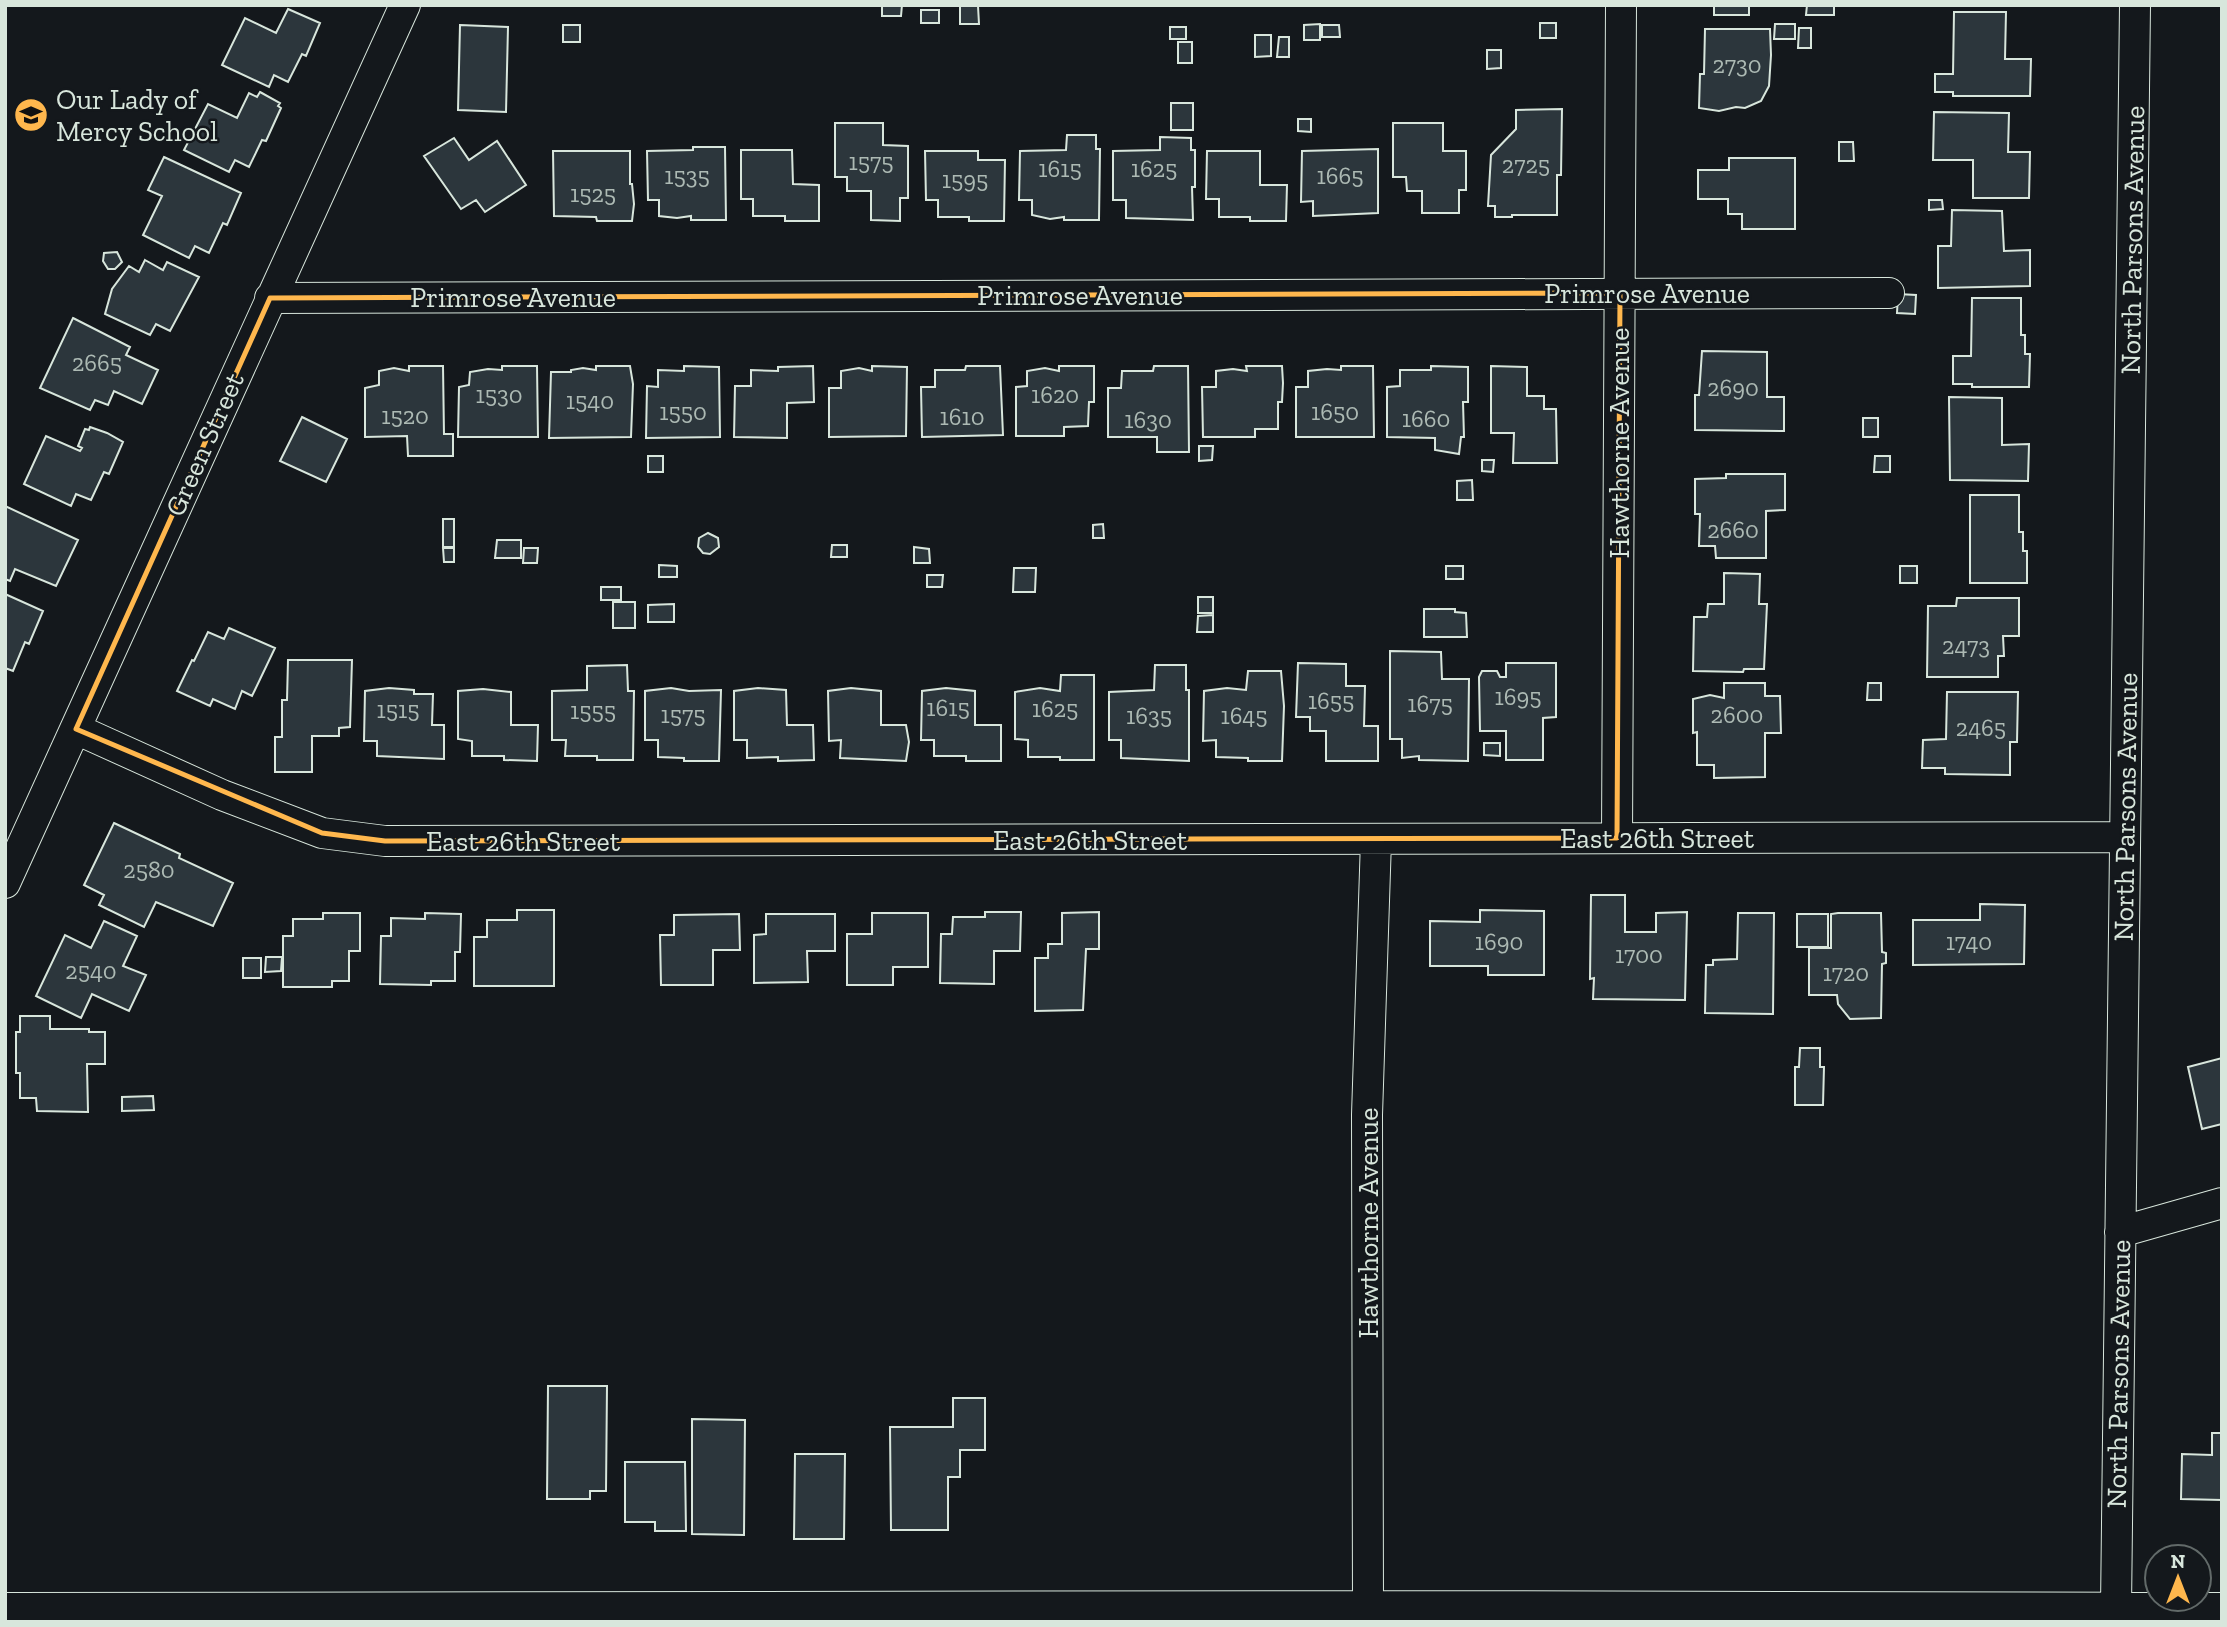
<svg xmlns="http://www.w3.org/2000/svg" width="2227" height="1627" viewBox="0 0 2227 1627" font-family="'Zilla Slab',serif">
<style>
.building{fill:#2c363c;stroke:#d8e6dc;stroke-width:2}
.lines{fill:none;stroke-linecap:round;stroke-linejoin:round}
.minor-casing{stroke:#d8e6dc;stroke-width:32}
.minor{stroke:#14181c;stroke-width:30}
.marked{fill:none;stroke:#ffb74d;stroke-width:5;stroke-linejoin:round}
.labels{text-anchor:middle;stroke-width:5;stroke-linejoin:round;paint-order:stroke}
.number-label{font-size:24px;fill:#adbab4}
.poi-label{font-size:28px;fill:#d8e6dc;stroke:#14181c;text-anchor:start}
.street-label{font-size:28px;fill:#d8e6dc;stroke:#14181c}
</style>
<rect width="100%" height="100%" fill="#14181c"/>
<path class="building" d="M882,5h20l-1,11h-19z
M1714,5h35v10h-35z
M1807,5h27v10h-28z
M960,6h18l1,18h-19z
M288,9l32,14 -14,33 -4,-2 -14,28 -14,-7 -5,12 -47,-22 23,-47 31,15z
M921,10h18v13h-18z
M1954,12h52l-1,47h26l-1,37h-77v-4h-18v-18h18z
M1540,23h16v15h-16z
M1320,24v16h-16v-15z
M1775,24h20v15h-21z
M460,25l48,2 -2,85 -48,-2z
M563,25h17v17h-17z
M1322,25h17l1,12h-18z
M1170,27h16v12h-16z
M1799,28h12v20h-13z
M1705,29h65l1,26 -2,31 -8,15 -16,7 -9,-1 -17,4 -20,-3 1,-34h4z
M1255,35h16v21l-16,1z
M1279,37h10v20h-12z
M1178,42h14v21h-14z
M1487,50h14v18l-14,1z
M260,92l20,11 -2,3 3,2 -15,33 -4,-1 -13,27 -14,-7 -6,12 -45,-22 24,-46 29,14 12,-25 8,4z
M1171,103h22v27h-22z
M1562,109l-1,66h-4v40h-45v2h-17v-11h-7l3,-51 25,-26v-19z
M1934,112l75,1 -1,39h22l-1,46h-56v-38h-40z
M1298,119h13v13l-13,-1z
M835,123h48v22l25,1v52h-8v23l-29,-1v-29h-24v-14h-12z
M1393,123h50v28h23v39h-7v23h-37v-22h-15l-1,-14h-13z
M1067,135h29v14h4l-1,71h-35v-3l-14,2 -18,-4v-15h-13l1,-49 46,-1z
M1160,137l31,1v12h4v37h-3l1,33 -67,-2v-18h-13v-49l47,-1z
M454,138l15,22 28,-19 29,44 -41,27 -9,-12 -15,9 -37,-53z
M1839,142h14l1,19h-15z
M693,147h32l1,73h-35v-4l-14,2 -18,-2v-16h-11l-1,-49 46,-1z
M1378,149v64l-65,3v-15l-12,1 1,-51z
M741,150h51l1,34 26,1v36h-34v-5h-32v-17h-12z
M553,151h77v33h2l2,20 -2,17h-35l-1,-4 -42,-1z
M925,151h53v9h27l-1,61h-35v-4h-31v-17h-12z
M1207,151h53v34h27l-1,36h-36v-4h-31v-18h-13z
M164,157l77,36 -14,32 -4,-2 -14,30 -14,-7 -6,12 -46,-23 19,-39 -14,-6z
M1729,158h66v71h-53v-15h-14v-15h-30v-29h31z
M1929,200h13l1,9 -14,1z
M1952,210l50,1 2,40 26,-1v36l-92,2v-42h13z
M117,252l5,10 -7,7h-7l-5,-8 1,-8z
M145,260l18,10 4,-8 32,15 -29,54 -14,-7 -6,11 -45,-21 7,-25 17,-23 10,6z
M1898,294l18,1 -1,19 -18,-1z
M1972,298h49v37h4v19h5l-1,33h-57v-3h-19v-28h18z
M73,318l57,29 -4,8 32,15 -16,34 -28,-13 -6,14 -13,-5 -5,10 -50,-22z
M1702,351l65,1v45h17v34l-89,-1v-35h4z
M409,366h34l1,68h9v22h-45l-1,-20 -42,1v-49l14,-3v-14l15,-3 15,3z
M502,366h35l1,71h-80l1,-50 10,-2 1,-13 18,-3 14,1z
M596,366h34l3,18 -2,53 -82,1 2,-66h20v-2l12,-2 13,2z
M684,366l35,1 1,70 -74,1 1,-52 11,1v-17l26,1z
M813,366l1,36 -27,1v35l-53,-1 1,-51h16v-16l27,1v-4z
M872,366l35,1 -1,69 -77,1v-49h12v-17l18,-3 13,3z
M966,366h34l3,69 -81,2 -1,-50h14v-17h30z
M1059,366h35v36h-5l-1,24 -24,1v9h-48v-49l11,-1v-15l18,-3 14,3z
M1154,366h34l1,86h-32v-15h-49v-49h13l1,-17h31z
M1246,366h36l1,17 -1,19h-4v27h-23v8h-52l-1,-50h14v-16l17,-2 14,2z
M1341,366h32l1,71h-78v-50h12v-16l19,-2 14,1z
M1431,366l37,1v35h-5l1,35h-3l-2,17 -24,-4v-12l-48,-1v-50l13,-1v-16h31z
M1491,366l36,1v29h17v13h12l1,54h-44l1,-30h-23z
M1949,397l53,1v47l27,-1 -1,37 -78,-1z
M302,417l45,22 -21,43 -46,-21z
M1863,418h15v19h-15z
M90,427l17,6 16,9 -14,32 -5,-2 -13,28 -15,-6 -5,12 -47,-22 22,-48 34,15 2,-3 -4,-2 7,-17 4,1z
M1199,446h14l-1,14 -13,1z
M648,456h15v16h-15z
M1875,456h15v16h-16z
M1482,460h12l-1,12 -11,-1z
M1726,474h59v36l-19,1v47h-50l-1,-12h-16l1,-32h-5v-35l31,-1z
M1472,480l1,20h-16v-19z
M1970,495h49v37h4v19h4v32h-57z
M5,506l73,34 -22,46 -41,-17 -5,12 -5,-2z
M443,519h11v28h-11z
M1103,524l1,14h-11v-13z
M708,533l10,5 1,9 -9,7 -7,-1 -5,-6 1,-9z
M497,540h24v18h-26z
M832,545h15v12h-16z
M914,547l15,2 1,14h-16z
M443,548h11v14h-10z
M524,548h14l-1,15h-14z
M659,565l18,1v11h-18z
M1446,566h17v13h-17z
M1900,566h17v17h-17z
M1014,568h22l-1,24h-22z
M1724,573l36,1 -1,30h8l-3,65h-20l-1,3 -50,-1 1,-54h13l1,-13h16z
M927,575h16l-1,12h-15z
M601,587h20v13h-20z
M5,594l38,17 -14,33 -4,-2 -12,29 -8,-3z
M1198,597h15v16h-15z
M1957,598h62v38h-16l1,20h-6v21h-71l1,-71h28z
M613,602h22v26h-22z
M674,604v18h-26v-17z
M1424,609h31v3l11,1 1,24h-43z
M1213,615v17h-16l1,-16z
M229,628l46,20 -23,48 -10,-5 -7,18 -22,-10 -3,7 -33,-15 15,-31 2,1 14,-29 16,7z
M1390,651l51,1 1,27h27l-1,82 -49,-1v-4l-17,2v-19h-12z
M288,660h64l-2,67 -11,1v8h-27v36h-37v-35h7v-37h5z
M1298,663l48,1v22h19l-1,40h14v35h-52v-30h-16v-14h-14z
M1506,663h50v54l-13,1v42h-37v-29h-26l-1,-54 3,-6h15l3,6h6z
M627,665l1,26h6l-1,69h-36v-4h-32l1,-16h-14v-49l35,-1v-24z
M1155,665h31v25h3v71l-68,-3v-18h-12v-48l45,-2z
M1248,671h33l3,35 -2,55h-34v-3l-32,-1v-17l-13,1 1,-50 23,-3 19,2z
M1061,675h33v85h-34v-3h-32v-17l-13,-1v-47l25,-4 20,3z
M1724,683h41v13h15l1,37h-16v44l-51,1v-13h-17v-33l-4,1v-34l17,-4 14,3z
M1868,683h13v17h-14z
M389,688l25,2v4h19l-1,31h12v34l-67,-3v-15h-13l1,-50z
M671,688l18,3 32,-1 -2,71h-35v-3l-26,-1v-17h-13v-49z
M758,688l28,2 1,35h26l1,35 -36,1v-4l-31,1v-18h-13v-49z
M851,688l30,3v34h25l3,17 -3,19 -66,-3 1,-18 -12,1 -1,-50z
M946,688l29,3v34h26v36h-35v-5h-32v-16h-13l1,-49z
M483,689l28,3v33h27l-1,36 -33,-1v-4h-32v-15l-14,-2v-48z
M1947,692h71l-1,50h-7v33l-65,-1v-6h-23l1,-28 23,-1z
M1484,743h16v13l-16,-1z
M114,823l66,31 -1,4 54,25 -20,43 -57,-24 -12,25 -45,-22 5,-10 -20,-10z
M1591,895h34v37h31v-19l31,-1 -2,88 -92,-1 1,-21 -4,1z
M1980,904l45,1 -1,59 -111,1v-45h67z
M517,910h37v76h-80v-49h13v-17h30z
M1480,910l64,1v64h-56v-9h-58v-45l50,1z
M985,912h36l-1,39h-26v33l-54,-1 1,-49h11l1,-17h32z
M1099,912v37h-13l-3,61 -48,1v-53h13v-14h14v-31z
M323,913h37v38h-11v30h-17v6h-49v-51h10v-17h30z
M425,913l36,1 -1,38h-5v29h-24v4l-51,-1 1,-48h10v-18l34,1z
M872,913h56v54h-35v18h-46v-51h25z
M1738,913h36l-1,101 -68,-1 1,-48h7v-5l24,-1z
M1838,913h43l1,39 4,1v10l-4,1 -1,54 -31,1 -12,-15 -1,-9h-28v-47h22v-34z
M739,914l1,36h-27v35h-52l-1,-50h14v-20z
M766,914h69v37h-28l1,31 -54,1v-48l12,-1z
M1797,914h31v33h-31z
M104,921l33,15 -14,30 23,9 -17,36 -37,-17 -11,24 -45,-22 29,-61 26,13z
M266,957h16l-1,14 -16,1z
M243,958h18v20h-18z
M20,1016h30v13h39v3h16v32h-18l1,48 -51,-1 -1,-13h-16v-25h-4v-41h4z
M1800,1048h20v19h4l-1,38h-28v-38h4z
M2222,1058v66l-20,5 -14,-62z
M153,1096l1,14 -32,1v-14z
M548,1386h59l-1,105h-16v8h-43z
M953,1398h32v52h-25v27h-12v53h-57l-1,-103h63z
M692,1419l53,1 -1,115 -52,-1z
M2212,1433h10v67l-41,-1 1,-45 30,1z
M795,1454h50l-1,85h-50z
M625,1462h60l1,69h-31v-9h-30z"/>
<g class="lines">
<g class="minor-casing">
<path id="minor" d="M270,298l1619,-5
M76,729l146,66 100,38 63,8 1740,-4
M1617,838l4,-833
M5,883l400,-878
M2120,1232l102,-29
M1368,1606l-1,-491 9,-275
M5,1608l1363,-2 854,2
M2116,1608l19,-1603"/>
</g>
<use href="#minor" class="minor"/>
</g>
<path class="marked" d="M1620,293l-3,545 -1232,3 -63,-8 -246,-104 194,-431z"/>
<defs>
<g id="school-disc" transform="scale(1.75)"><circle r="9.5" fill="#ffb74d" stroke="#14181c"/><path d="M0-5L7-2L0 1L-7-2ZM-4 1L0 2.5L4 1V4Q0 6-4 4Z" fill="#111"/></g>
</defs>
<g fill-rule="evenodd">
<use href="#school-disc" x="31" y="115"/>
</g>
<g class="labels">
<g class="number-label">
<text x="1737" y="73">2730</text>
<text x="871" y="170">1575</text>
<text x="1526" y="173">2725</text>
<text x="1060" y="177">1615</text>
<text x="1154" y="177">1625</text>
<text x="687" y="184">1535</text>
<text x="1340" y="184">1665</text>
<text x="965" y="188">1595</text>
<text x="593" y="202">1525</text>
<text x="97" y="371">2665</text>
<text x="1733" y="396">2690</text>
<text x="499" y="403">1530</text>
<text x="1055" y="403">1620</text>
<text x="590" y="409">1540</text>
<text x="683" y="420">1550</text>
<text x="1335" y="420">1650</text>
<text x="405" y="424">1520</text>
<text x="962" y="425">1610</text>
<text x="1426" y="427">1660</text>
<text x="1148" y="428">1630</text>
<text x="1733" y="538">2660</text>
<text x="1966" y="654">2473</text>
<text x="1518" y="705">1695</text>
<text x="1331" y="709">1655</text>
<text x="1430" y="712">1675</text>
<text x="948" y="716">1615</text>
<text x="1055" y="717">1625</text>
<text x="398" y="718">1515</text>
<text x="593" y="719">1555</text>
<text x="683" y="723">1575</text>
<text x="1737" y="723">2600</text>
<text x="1149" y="724">1635</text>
<text x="1244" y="724">1645</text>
<text x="1981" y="736">2465</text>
<text x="149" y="878">2580</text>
<text x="1499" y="950">1690</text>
<text x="1969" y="950">1740</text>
<text x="1639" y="963">1700</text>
<text x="91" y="979">2540</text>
<text x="1846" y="981">1720</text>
</g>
<g class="poi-label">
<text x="56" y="109">Our Lady of<tspan x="56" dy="32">Mercy School</tspan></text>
</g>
<g class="street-label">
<text transform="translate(2132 240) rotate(-89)" y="10">North Parsons Avenue</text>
<text x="1647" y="303">Primrose Avenue</text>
<text x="1080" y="305">Primrose Avenue</text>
<text x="513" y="307">Primrose Avenue</text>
<text transform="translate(1619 443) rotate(-90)" y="10">Hawthorne Avenue</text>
<text transform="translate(204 444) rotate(-66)" y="10">Green Street</text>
<text transform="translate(2125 807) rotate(-89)" y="10">North Parsons Avenue</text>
<text x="1657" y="848">East 26th Street</text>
<text x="1090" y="850">East 26th Street</text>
<text x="523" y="851">East 26th Street</text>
<text transform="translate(1368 1223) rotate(-90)" y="10">Hawthorne Avenue</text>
<text transform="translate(2118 1374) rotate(-89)" y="10">North Parsons Avenue</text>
</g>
</g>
<rect width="2227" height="1627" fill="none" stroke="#d8e6dc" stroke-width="14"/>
<g transform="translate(2178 1578)"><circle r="33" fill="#14181c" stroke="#626a69" stroke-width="2"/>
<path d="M0-5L12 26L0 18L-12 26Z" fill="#ffb74d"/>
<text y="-10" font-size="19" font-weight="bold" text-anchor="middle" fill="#d8e6dc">N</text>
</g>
</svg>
